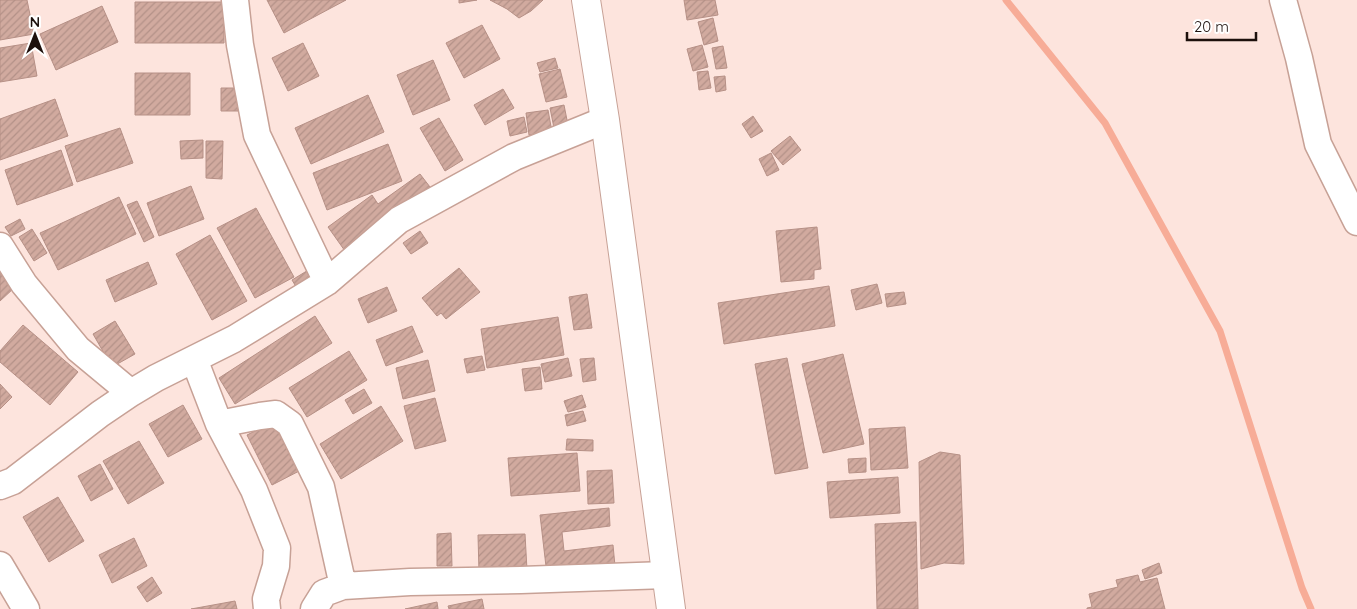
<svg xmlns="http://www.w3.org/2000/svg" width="1357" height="609" viewBox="0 0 1357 609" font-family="Quicksand,sans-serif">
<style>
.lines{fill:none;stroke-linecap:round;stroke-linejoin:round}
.stream{stroke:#f7ac97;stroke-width:7}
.building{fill:url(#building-hatch);stroke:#b69086}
.minor-casing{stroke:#c7a196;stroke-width:29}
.major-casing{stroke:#c7a196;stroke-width:30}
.minor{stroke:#fff;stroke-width:26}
.major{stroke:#fff;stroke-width:28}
</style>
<defs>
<pattern id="building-hatch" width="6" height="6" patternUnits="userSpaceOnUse" patternTransform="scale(1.25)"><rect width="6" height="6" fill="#d1aa9f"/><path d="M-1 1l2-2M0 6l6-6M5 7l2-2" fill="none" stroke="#b39188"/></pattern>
</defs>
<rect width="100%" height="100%" fill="#fde4dd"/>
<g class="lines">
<path class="stream" d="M1006,0l99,123 115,208 82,257 9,21"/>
</g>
<path class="building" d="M0,0h27l7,34 -34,6z
M267,0h79l-62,33z
M459,0h18l-18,3z
M490,0h53l-12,11 -12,7 -12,-9z
M684,0h31l3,15 -31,5z
M135,2h89v41h-89z
M102,6l16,36 -62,28 -16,-36z
M713,18l5,23 -14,4 -6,-23z
M482,25l18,34 -36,19 -18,-35z
M31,43l6,33 -37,6v-34z
M303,43l16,33 -31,15 -16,-33z
M702,45l6,22 -15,4 -6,-22z
M723,46l4,22 -11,1 -4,-21z
M555,58l3,10 -18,4 -3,-9z
M433,60l17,40 -37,15 -16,-40z
M560,69l7,28 -21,5 -7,-28z
M708,71l3,17 -12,2 -2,-18z
M135,73h55v42h-55z
M725,76l1,14 -10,2 -2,-15z
M221,88h17v23h-17z
M503,89l11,19 -29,17 -11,-20z
M368,95l16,37 -73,32 -16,-36z
M55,99l13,37 -68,24v-41z
M564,105l4,20 -14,3 -4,-20z
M548,110l4,22 -23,3 -3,-22z
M753,116l10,15 -12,7 -9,-14z
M524,117l3,15 -17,4 -3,-15z
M439,118l24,42 -18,11 -25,-43z
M120,128l13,35 -56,19 -12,-36z
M790,136l11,14 -18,15 -12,-14z
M203,140v18l-22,1 -1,-18z
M206,141h17l-1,38 -16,-1z
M388,144l14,37 -75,29 -14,-37z
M61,150l12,35 -56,20 -12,-35z
M771,153l8,17 -12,6 -8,-17z
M420,174l10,13 -85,64 -17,-24 44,-32 6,9z
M191,186l13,33 -45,17 -12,-33z
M119,197l17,37 -78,36 -18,-37z
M137,201l17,36 -10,5 -17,-37z
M256,208l38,69 -39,21 -38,-70z
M20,219l5,10 -14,7 -6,-9z
M817,227l4,42 -7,1v9l-33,3 -5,-51z
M32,229l15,24 -13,8 -15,-24z
M420,231l8,12 -17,11 -8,-11z
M210,235l37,66 -35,19 -36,-66z
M148,262l9,22 -42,18 -9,-22z
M459,268l21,24 -34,27 -5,-6 -4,3 -15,-18z
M310,269l6,11 -18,10 -6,-10z
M0,272l14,16 -14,13z
M877,284l5,19 -26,7 -5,-20z
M829,286l6,40 -111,18 -6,-41z
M387,287l10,24 -29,12 -10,-24z
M904,292l2,12 -19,3 -2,-13z
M587,294l5,34 -18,2 -5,-33z
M315,316l17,27 -97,61 -16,-26z
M558,317l6,38 -77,13 -6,-39z
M115,321l20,33 -23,13 -19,-33z
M23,325l55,47 -28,33 -50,-43v-11z
M412,326l11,26 -37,14 -10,-26z
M349,351l18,29 -60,37 -18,-29z
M843,354l21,90 -41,9 -21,-89z
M482,356l3,14 -18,3 -3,-14z
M568,358l4,18 -27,6 -4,-18z
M594,358l2,22 -13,2 -3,-23z
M787,358l21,110 -33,6 -20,-110z
M428,360l7,31 -32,8 -7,-31z
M540,367l2,22 -17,2 -3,-22z
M0,384l12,13 -12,12z
M364,389l8,14 -19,11 -8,-14z
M582,395l4,12 -18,5 -4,-11z
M435,398l11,43 -31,8 -11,-43z
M183,405l19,34 -34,18 -19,-33z
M381,406l22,35 -62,38 -21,-35z
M583,411l3,10 -19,5 -2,-11z
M279,419l26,49 -33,17 -25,-50z
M905,427l3,41 -37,2 -2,-41z
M567,439l26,1v11l-27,-1z
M139,441l25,42 -36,21 -25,-43z
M940,452l20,3 4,109 -20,-1 -23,6 -2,-107z
M577,453l3,38 -69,5 -3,-38z
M866,458v14l-17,1 -1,-14z
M100,464l13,25 -22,12 -13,-25z
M612,470l2,33 -26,1 -1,-33z
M898,477l2,36 -70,5 -3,-36z
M58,497l26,44 -35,21 -26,-45z
M609,508l1,18 -48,6 2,19 49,-6 2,21 -68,9 -7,-60z
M916,522l2,87h-41l-2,-85z
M451,533l1,33h-15v-32z
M525,534l2,36 -48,2 -1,-37z
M134,538l13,28 -35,17 -13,-28z
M1159,563l3,10 -17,6 -3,-9z
M1138,575l2,7 17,-4 8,31h-78v-1l5,-1 -3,-13 29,-7 -2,-7z
M152,577l10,16 -15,9 -10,-15z
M482,599l2,10h-35l-1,-3z
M235,601l2,8h-46z
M437,602l1,7h-33z"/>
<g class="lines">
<g class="minor-casing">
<path id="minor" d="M235,0l5,45 17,90 70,147
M1283,0l16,58 19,86 39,78
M0,246l24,38 54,65 53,44
M194,359l25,65 35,66 23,58 -1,18 -10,33 1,10
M219,424l41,-8 16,-2 14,10 31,63 22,99
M0,486l13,-5 87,-67 31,-21 25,-15 78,-39 93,-57 72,-62 115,-63 91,-37
M0,565l26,44
M314,609l10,-16 19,-7 67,-4 111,-2 145,-5"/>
</g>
<g class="major-casing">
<path id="major" d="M586,0l19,120 66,489"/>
</g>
<use href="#minor" class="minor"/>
<use href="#major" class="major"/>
</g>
<g transform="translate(35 35)" stroke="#ffffff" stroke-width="4" paint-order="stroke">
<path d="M0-4L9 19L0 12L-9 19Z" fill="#1d100c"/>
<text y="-8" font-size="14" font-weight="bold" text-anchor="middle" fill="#1d100c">N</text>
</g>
<path d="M1187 32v8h69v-8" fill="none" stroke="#1d100c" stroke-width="2.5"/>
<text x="1194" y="32" font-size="15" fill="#1d100c" stroke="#ffffff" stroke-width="4" paint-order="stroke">20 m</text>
</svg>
